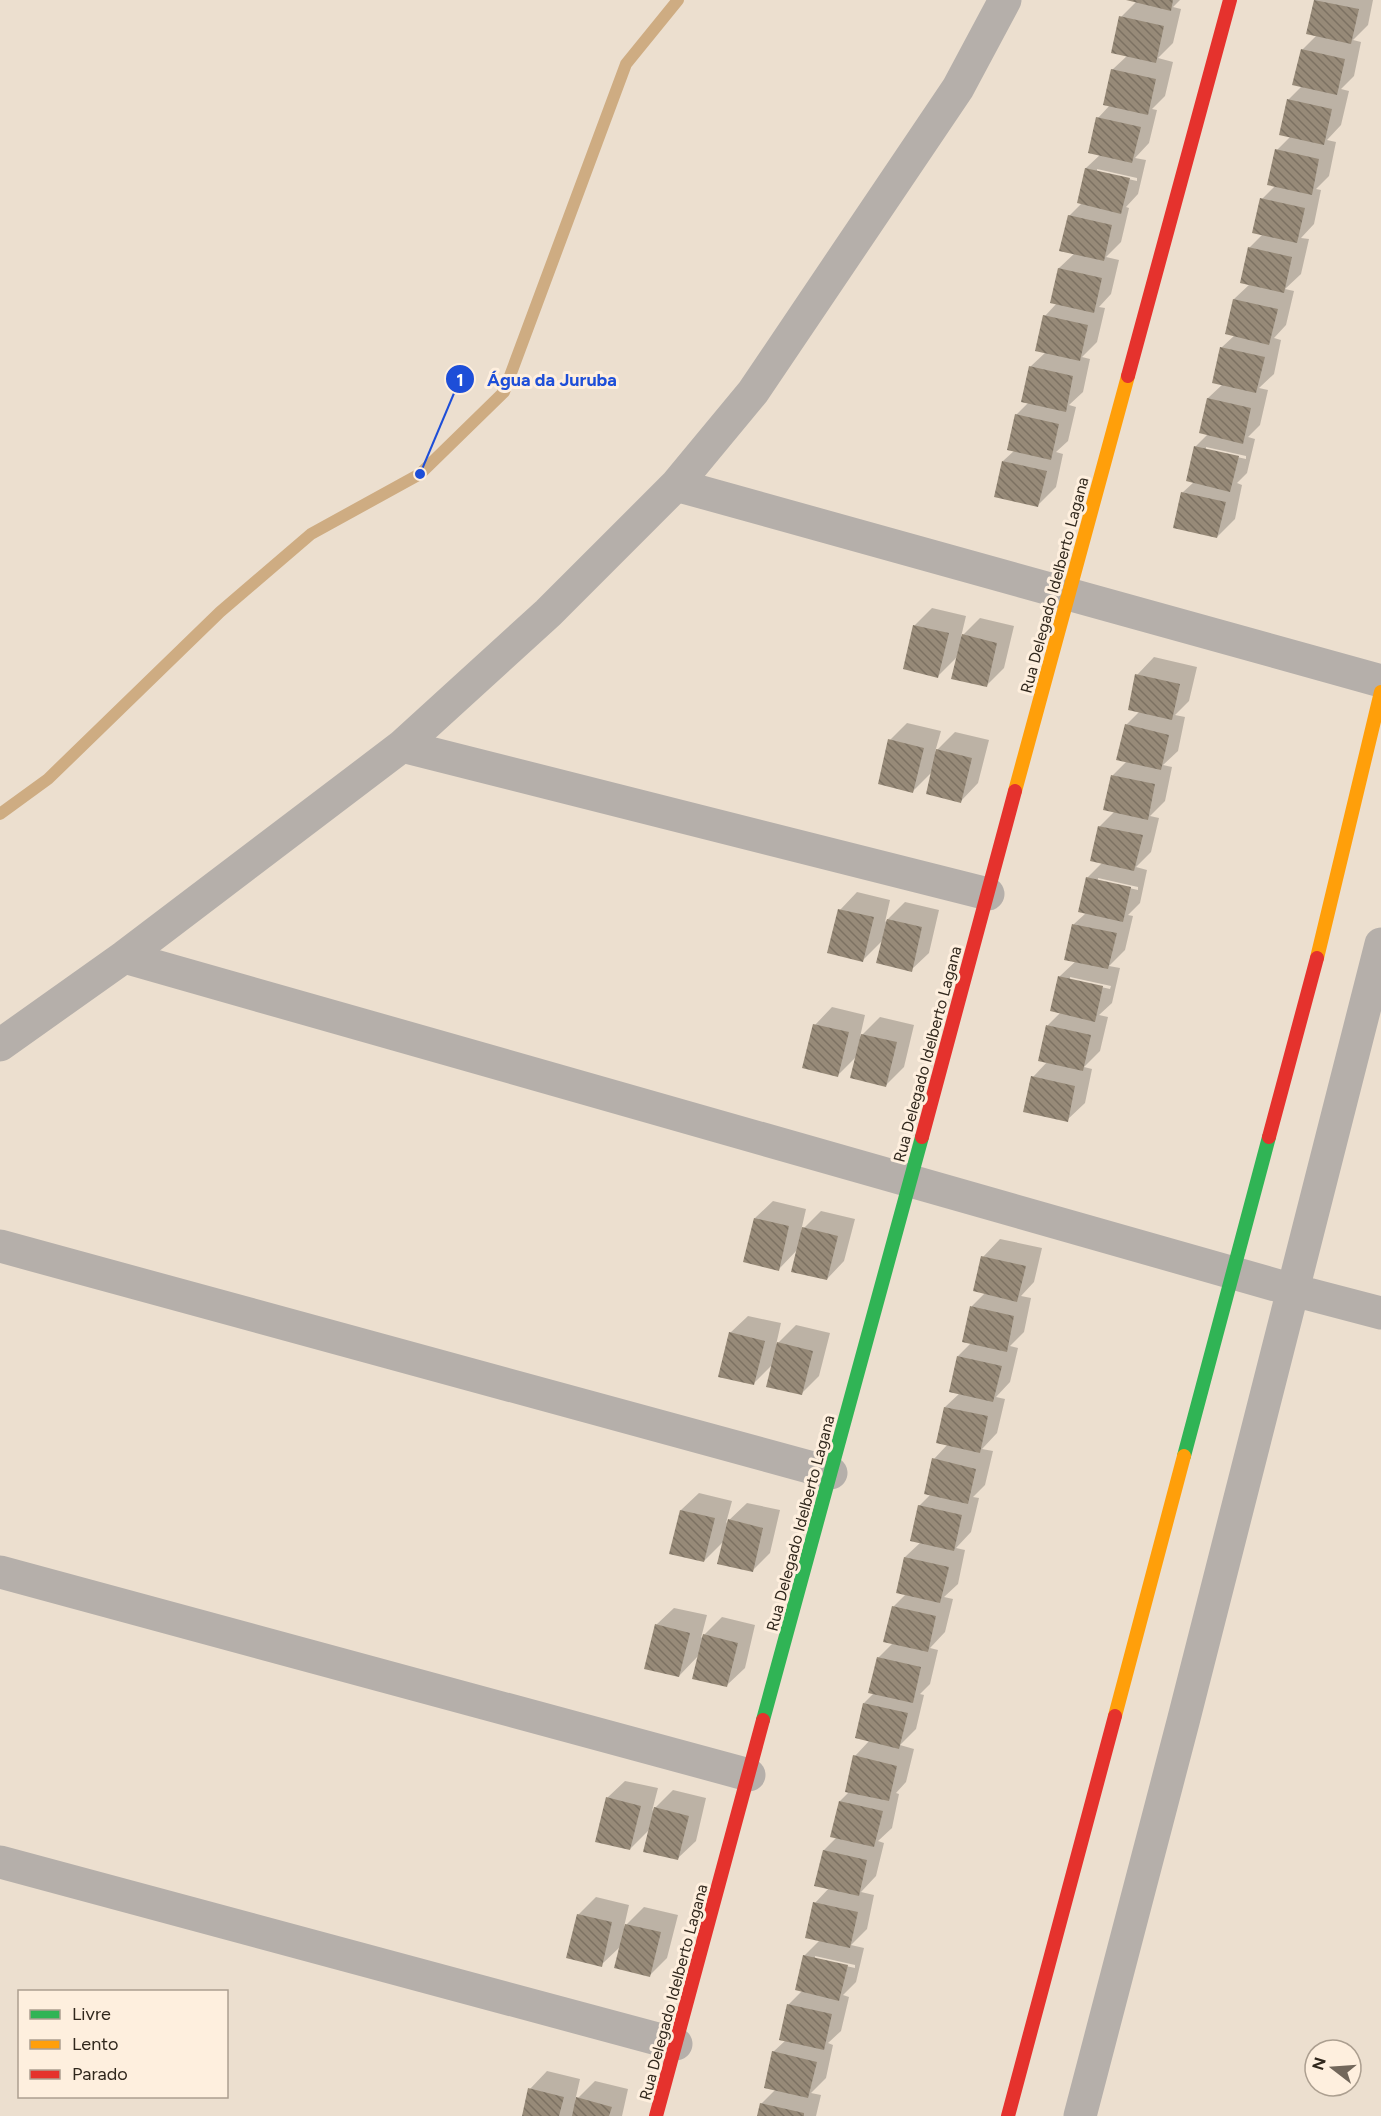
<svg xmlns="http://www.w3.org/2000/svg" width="1381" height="2116" viewBox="0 0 1381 2116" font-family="Figtree,sans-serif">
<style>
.shadow{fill:#0003;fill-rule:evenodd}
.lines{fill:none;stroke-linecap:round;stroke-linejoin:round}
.stream{stroke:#ceac82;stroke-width:12}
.building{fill:url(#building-back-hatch)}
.street{stroke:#b5afaa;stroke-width:33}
.fast{stroke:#30b455;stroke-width:14}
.slow{stroke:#ff9f0a;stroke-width:14}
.jam{stroke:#e5322d;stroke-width:14}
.labels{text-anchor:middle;stroke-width:6;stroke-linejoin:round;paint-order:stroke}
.street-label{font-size:16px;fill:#30271c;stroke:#feefde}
.leader{fill:none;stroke:#1d4ed8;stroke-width:2}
.callout-dot{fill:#1d4ed8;stroke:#feefde;stroke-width:2}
.mark-label{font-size:18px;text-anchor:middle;font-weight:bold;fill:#fff}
.callout-label{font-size:18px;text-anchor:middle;font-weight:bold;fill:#1d4ed8;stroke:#feefde;stroke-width:6;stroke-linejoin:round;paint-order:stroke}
</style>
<defs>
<pattern id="building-back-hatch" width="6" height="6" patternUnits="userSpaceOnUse" patternTransform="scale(1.5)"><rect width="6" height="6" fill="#978a78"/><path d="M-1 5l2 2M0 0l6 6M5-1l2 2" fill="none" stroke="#7c7162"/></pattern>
</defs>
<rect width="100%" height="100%" fill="#ecdfcf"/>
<path class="shadow" d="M1129,0h51l-7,7 8,2 -8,34 -15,15 15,4 -8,34 -13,13 5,1 -8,33 -14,15 11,2 -8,34 -12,13 3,1 -8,34 -15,15 13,3 -8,34 -12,13 6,1 -8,34 -15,15 8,2 -7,33 -14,13 7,2 -8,34 -12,11 7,2 -7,33 -18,18 -35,-44 12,-11 1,-35 13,-13 1,-35 16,-15 -1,-36 12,-13 2,-35 16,-15 -6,-37 13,-13 4,-35 15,-14 -3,-36 12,-13 2,-35 16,-15 -7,-38 15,-15zM1097,169l40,9v3l-40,-9z
M1315,0h58l-5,25 -15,15 8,2 -7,34 -13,13 8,2 -8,34 -14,15 9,2 -7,34 -13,13 5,1 -7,34 -13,14 8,1 -8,35 -16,15 9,2 -8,34 -12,13 7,2 -7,34 -15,14 9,2 -8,35 -12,12 7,2 -8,34 -10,10 5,2 -7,34 -18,18 -35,-44 12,-11 1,-35 13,-13v-36l15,-14 -2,-36 14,-13 -1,-36 16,-15 -1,-36 14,-14 -1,-35 13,-13 2,-36 14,-14 -10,-3 8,-34 13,-13v-36l15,-15 -9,-2zM1206,447l40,9v3l-40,-9z
M932,608l34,8 -5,21 19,-19 34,8 -10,42 -18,18 -28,-30 -20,20 -33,-8 10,-43z
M1154,657l43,10 -8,34 -14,14 10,2 -7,34 -15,14 9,2 -7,34 -15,15 9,2 -8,34 -15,15 11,3 -7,33 -12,12 5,1 -8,34 -16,16 11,2 -8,35 -13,12 9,2 -8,34 -16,16 8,2 -7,34 -18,17 -34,-43 15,-16v-36l13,-13 -1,-36 16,-15 -2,-37 12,-11 1,-35 16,-16 -3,-36 15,-15 -10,-2 8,-34 14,-14 -1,-36 14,-14 -3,-36zM1098,878l40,9v3l-40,-9zM1070,977l41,9 -1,3 -40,-9z
M907,723l34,8 -6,21 20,-20 34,8 -11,43 -17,18 -28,-30 -20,20 -23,-51z
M857,892l33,8 -5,22 20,-20 34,8 -10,43 -18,17 -28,-30 -20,20 -23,-50z
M832,1007l33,8 -5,22 20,-20 34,8 -10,42 -18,18 -28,-30 -20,20 -23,-50z
M773,1201l33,8 -5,22 20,-20 34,8 -11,42 -17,18 -29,-30 -19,20 -24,-51z
M1000,1239l42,9 -8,34 -13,14 10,2 -7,34 -14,14 8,2 -8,34 -14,15 9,2 -8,34 -15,16 11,2 -8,34 -12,12 6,1 -8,34 -15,16 9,2 -7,34 -14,13 9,2 -8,33 -15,16 8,2 -8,34 -10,10 4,1 -8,34 -16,16 14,4 -8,33 -10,11 3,1 -7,34 -14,13 6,2 -8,33 -15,16 13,3 -7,34 -16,16 13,3 -8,34 -13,13 6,2 -8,34 -13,12 5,2 -7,33 -15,15 10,2 -5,21h-58l3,-12 15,-15 -3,-37 13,-12 -5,-2 8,-34 13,-13 2,-35 16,-16 -5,-37 15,-16 -6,-37 13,-13 3,-36 10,-10 5,-35 15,-16 -6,-37 10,-10 4,-35 16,-16 -1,-35 13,-13 -1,-37 16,-15 -2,-36 12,-12 3,-35 14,-15 -3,-37 15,-14 -10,-3 8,-34 14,-14v-36l13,-13 -2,-36zM815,1956l40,9v3l-40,-9z
M748,1316l33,7 -5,22 20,-20 34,8 -11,43 -17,17 -29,-29 -20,20 -23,-51z
M699,1493l33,8 -6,22 21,-20 33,7 -10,43 -18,18 -27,-31 -21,21 -23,-51z
M674,1608l33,7 -6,23 21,-21 33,8 -10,43 -18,17 -28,-30 -20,21 -23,-51z
M625,1781l33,7 -6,23 21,-21 33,8 -10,43 -18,17 -27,-30 -21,21 -23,-51z
M596,1897l33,8 -5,22 20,-20 34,8 -11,43 -17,17 -29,-29 -20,19 -23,-50z
M547,2071l33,8 -5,22 20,-20 33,8 -6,27h-99l7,-27z"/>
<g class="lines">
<path class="stream" d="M0,814l48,-35 172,-167 91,-78 109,-60 84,-82 122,-328 52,-64"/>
</g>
<path class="building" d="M1126,0h47l-2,11z
M1314,0l45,9 -8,35 -45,-10z
M1119,16l45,10 -8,37 -45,-10z
M1301,49l44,10 -8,36 -45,-10z
M1111,69l45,10 -8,36 -45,-10z
M1287,99l45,10 -8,36 -45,-10z
M1096,117l45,10 -9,36 -44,-10z
M1275,149l44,10 -7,36 -45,-10z
M1085,168l45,10 -9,36 -44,-11z
M1260,198l45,10 -8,35 -45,-10z
M1068,215l44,10 -8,36 -45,-10z
M1248,247l44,10 -8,36 -44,-10z
M1058,268l44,10 -8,35 -44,-10z
M1233,299l45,10 -9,36 -44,-11z
M1043,315l45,10 -8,36 -45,-10z
M1220,347l45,10 -9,36 -44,-10z
M1029,366l44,10 -7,36 -45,-10z
M1207,398l44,10 -8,36 -44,-11z
M1015,414l44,10 -8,36 -44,-10z
M1194,446l45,10 -9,36 -44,-11z
M1002,461l45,10 -9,36 -44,-10z
M1181,492l45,10 -9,36 -44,-10z
M913,625l36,8 -11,45 -35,-9z
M962,634l35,9 -10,44 -36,-8z
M1135,674l45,10 -8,36 -44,-10z
M1125,724l44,11 -8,35 -45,-10z
M888,739l36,9 -11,45 -35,-9z
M936,749l36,9 -11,45 -35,-9z
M1111,775l44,9 -7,36 -45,-10z
M1098,826l45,9 -9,36 -44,-10z
M1086,877l45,10 -8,35 -45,-10z
M838,909l36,8 -11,45 -36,-9z
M887,919l35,8 -10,45 -36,-9z
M1072,924l45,9 -9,36 -44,-9z
M1058,976l45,10 -8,36 -45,-11z
M813,1024l36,8 -11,45 -36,-9z
M1046,1025l45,10 -8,36 -45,-10z
M861,1034l36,8 -11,45 -36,-9z
M1031,1076l44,10 -7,36 -45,-10z
M754,1218l35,8 -10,45 -36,-9z
M802,1227l36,9 -11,44 -36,-8z
M981,1256l45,10 -9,36 -44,-11z
M970,1306l44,10 -7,36 -45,-10z
M729,1332l36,9 -11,44 -36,-8z
M777,1342l36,9 -11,44 -36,-8z
M957,1356l45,10 -9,36 -44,-10z
M944,1407l44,9 -8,37 -44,-10z
M932,1458l44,11 -8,35 -44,-10z
M918,1505l44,10 -8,36 -44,-10z
M680,1510l35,8 -11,44 -35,-8z
M728,1519l35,9 -10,44 -36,-8z
M904,1557l45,10 -9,36 -44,-10z
M892,1606l44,10 -8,36 -45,-10z
M655,1624l35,9 -11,44 -35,-8z
M703,1634l35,9 -11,44 -35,-8z
M877,1657l44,10 -8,36 -45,-10z
M863,1703l45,10 -9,36 -44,-11z
M853,1755l44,11 -8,35 -44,-9z
M606,1797l35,9 -11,44 -35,-8z
M839,1801l44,10 -9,36 -44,-10z
M654,1807l35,9 -11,44 -35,-8z
M823,1850l44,10 -8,36 -45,-10z
M813,1902l45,10 -8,36 -45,-10z
M577,1914l35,8 -10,45 -36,-9z
M625,1924l36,8 -11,45 -36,-9z
M803,1955l45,10 -9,36 -44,-11z
M787,2004l45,10 -8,36 -45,-10z
M772,2051l45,11 -9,36 -44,-10z
M528,2088l36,9 -5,19h-37z
M576,2097l36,10 -3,9h-37z
M760,2103l44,10v3h-47z"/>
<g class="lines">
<path class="street" d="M676,485l705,196
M402,746l586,148
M124,957l1169,333 88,23
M0,1045l124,-88 278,-211 146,-133 128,-128 77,-93 205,-304 47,-88
M0,1246l831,227
M0,1572l749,203
M0,1862l676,182
M1080,2116l103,-394 198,-778"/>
<path class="fast" d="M1184,1456l85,-319
M763,1720l159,-583"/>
<path class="slow" d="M1015,791l113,-415
M1317,958l64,-266
M1115,1716l69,-260"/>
<path class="jam" d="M1128,376l102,-376
M922,1137l93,-346
M1269,1137l48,-179
M656,2116l107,-396
M1008,2116l107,-400"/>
</g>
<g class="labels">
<g class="street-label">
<text transform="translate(1054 585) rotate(-75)" y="6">Rua Delegado Idelberto Lagana</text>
<text transform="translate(927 1054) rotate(-75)" y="6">Rua Delegado Idelberto Lagana</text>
<text transform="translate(800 1523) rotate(-75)" y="6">Rua Delegado Idelberto Lagana</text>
<text transform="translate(673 1992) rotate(-75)" y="6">Rua Delegado Idelberto Lagana</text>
</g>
</g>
<path class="leader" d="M420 474L460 379"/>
<g class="callout-dot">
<circle cx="420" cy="474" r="6"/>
<circle cx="460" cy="379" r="15"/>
</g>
<g class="mark-label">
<text x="460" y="386">1</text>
</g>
<g class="callout-label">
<text x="552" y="386">Água da Juruba</text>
</g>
<rect x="18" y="1990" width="210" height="108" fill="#feefde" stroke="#ac9f90" stroke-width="1.5"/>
<rect x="30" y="2010" width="30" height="9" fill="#30b455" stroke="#ac9f90" stroke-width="1.5"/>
<text x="72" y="2020" font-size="18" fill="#30271c">Livre</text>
<rect x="30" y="2040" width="30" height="9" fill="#ff9f0a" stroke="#ac9f90" stroke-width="1.5"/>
<text x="72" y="2050" font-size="18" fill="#30271c">Lento</text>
<rect x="30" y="2070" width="30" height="9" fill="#e5322d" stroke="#ac9f90" stroke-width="1.5"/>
<text x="72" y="2080" font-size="18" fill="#30271c">Parado</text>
<g transform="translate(1333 2068) rotate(287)"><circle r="28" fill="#feefde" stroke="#ac9f90" stroke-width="1.5"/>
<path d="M0-4.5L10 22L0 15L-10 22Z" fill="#72675b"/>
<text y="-9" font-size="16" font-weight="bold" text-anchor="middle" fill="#30271c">N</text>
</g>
</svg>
